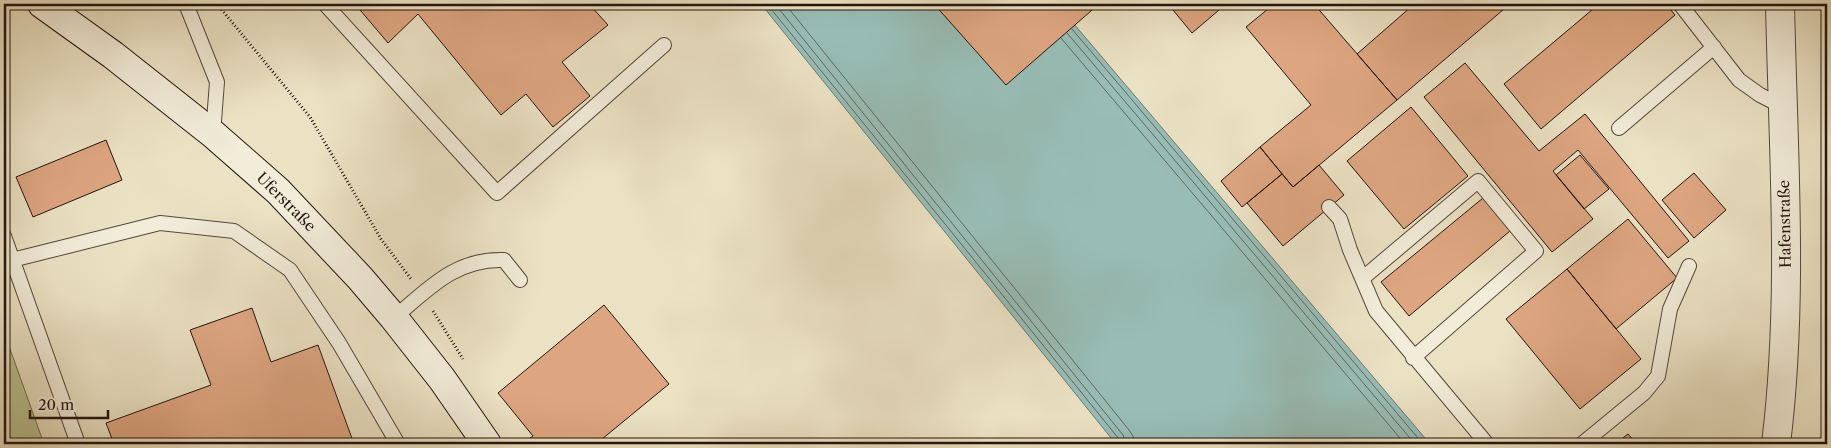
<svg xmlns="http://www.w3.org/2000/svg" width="1831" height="448" viewBox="0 0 1831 448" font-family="'Libre Caslon Text',serif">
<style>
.green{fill:#bac292;stroke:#6e6b50}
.water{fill:#98bdb6;stroke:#697973}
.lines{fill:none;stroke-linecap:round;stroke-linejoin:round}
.shore{stroke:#5e6862;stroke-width:1}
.building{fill:#dda681;stroke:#23140e}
.service-casing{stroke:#55483c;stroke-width:16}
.minor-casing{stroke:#55483c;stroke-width:30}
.secondary-casing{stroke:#23140e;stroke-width:30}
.path{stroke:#23140e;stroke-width:3;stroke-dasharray:1 2.5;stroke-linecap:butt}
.service{stroke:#f2ecd9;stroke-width:14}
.minor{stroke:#f2ecd9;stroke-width:28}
.secondary{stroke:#f2ecd9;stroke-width:28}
.labels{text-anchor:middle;stroke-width:5;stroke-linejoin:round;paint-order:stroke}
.street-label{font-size:15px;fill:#23140e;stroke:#f2ecd9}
</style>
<rect width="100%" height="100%" fill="#ebe2c4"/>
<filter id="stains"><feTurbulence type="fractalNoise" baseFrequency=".004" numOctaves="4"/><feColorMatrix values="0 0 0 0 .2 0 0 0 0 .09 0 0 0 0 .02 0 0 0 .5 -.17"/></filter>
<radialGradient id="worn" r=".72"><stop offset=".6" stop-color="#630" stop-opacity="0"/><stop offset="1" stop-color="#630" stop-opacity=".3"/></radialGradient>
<path class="green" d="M5,335l39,109h-40v-108z"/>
<path class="water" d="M761,4h296l373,440h-314z"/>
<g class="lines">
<path class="shore" d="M767,4l352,435 1,5
M775,4l348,431 3,9
M785,4l344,426 4,6 1,8
M1072,29l351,415
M1067,33l348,411
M1061,38l344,406"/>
</g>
<path class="building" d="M355,4h234l19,21 -46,37 28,34 -37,31 -27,-33 -25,21 -83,-101 -30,29z
M934,4h165l-93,81z
M1168,4h58l-34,29z
M1274,4h40l83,96 -104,87 -33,-40 51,-42 -65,-78z
M1329,4h33l-16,3z
M1410,4h100l-113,96 -40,-46 55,-48z
M1599,4h67l9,11 -134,114 -37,-45z
M1465,63l74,88 46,-37 104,127 -21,17 -90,-108 -25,21 40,48 -41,33 -128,-155z
M1411,107l57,69 -64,53 -57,-68z
M106,140l16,40 -89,37 -17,-40z
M1260,147l22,27 -40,33 -21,-26z
M1580,155l29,34 -25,20 -28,-34z
M1319,165l25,30 -61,51 -36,-43 35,-29 11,13z
M1694,173l32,37 -32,28 -32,-38z
M1483,198l27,33 -101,85 -28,-34z
M1628,219l49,59 -61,51 -49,-60z
M1567,269l74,90 -61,50 -74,-90z
M604,305l65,79 -73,60h-74l11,-8 -35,-43z
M252,308l19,54 47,-17 36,99h-240l-8,-21 105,-38 -21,-55z
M1628,434l9,10h-22z"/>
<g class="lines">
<g class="service-casing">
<path id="service" d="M186,4l31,78 -4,52
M325,4l172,189 167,-148
M1680,4l59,76 21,15 22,11
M1619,128l95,-81
M1329,207l11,12 10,31 26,61 111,133
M4,236l74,208
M12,260l148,-37 74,8 56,39 49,73 59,101
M1363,278l115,-97 58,70 -123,107
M394,318c34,-29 62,-60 110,-58l16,20
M1582,444l62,-51 14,-17 12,-67 19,-43"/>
</g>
<g class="minor-casing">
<path id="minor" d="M1776,444c18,-146 7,-294 4,-440"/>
</g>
<g class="secondary-casing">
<path id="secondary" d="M42,4l71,51 100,79 65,57 82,87 34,40 48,61 45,65"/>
</g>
<path class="path" d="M217,4l93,113 71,122 30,40
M433,311l30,48"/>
<use href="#service" class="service"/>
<use href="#minor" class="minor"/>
<use href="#secondary" class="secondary"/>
</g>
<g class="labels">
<g class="street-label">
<text transform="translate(286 202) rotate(45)" y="5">Uferstraße</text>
<text transform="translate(1785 224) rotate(-91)" y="5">Hafenstraße</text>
</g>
</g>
<rect width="1831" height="448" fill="none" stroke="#ebe2c4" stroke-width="20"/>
<rect x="5" y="5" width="1821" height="438" fill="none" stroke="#23140e" stroke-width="2.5"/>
<rect x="10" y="10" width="1811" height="428" fill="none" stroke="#23140e"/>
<path d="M30 410v8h78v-8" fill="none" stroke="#23140e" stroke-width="2.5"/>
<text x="38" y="410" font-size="15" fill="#23140e" stroke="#f2ecd9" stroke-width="4" paint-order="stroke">20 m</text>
<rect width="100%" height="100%" filter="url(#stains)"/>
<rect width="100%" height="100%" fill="url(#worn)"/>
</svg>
